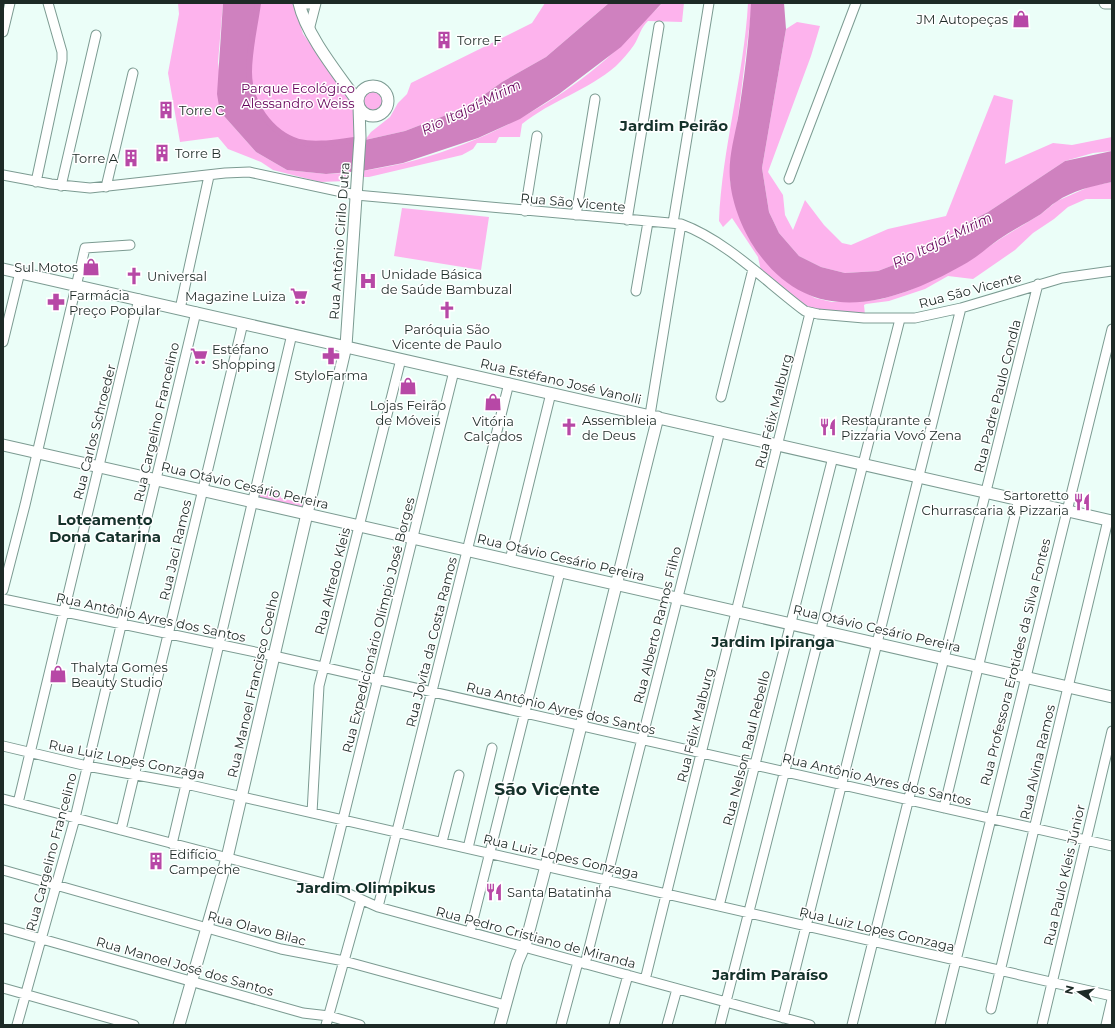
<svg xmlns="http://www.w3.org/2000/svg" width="1115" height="1028" viewBox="0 0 1115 1028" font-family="Montserrat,sans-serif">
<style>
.green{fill:#fdb3ed}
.water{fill:#cf81bf}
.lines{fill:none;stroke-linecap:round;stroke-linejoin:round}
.canal{stroke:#cf81bf;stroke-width:6}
.minor-casing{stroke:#7c9b92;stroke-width:11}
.major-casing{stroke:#7c9b92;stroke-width:13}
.minor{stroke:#fff;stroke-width:9}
.major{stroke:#fff;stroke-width:11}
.labels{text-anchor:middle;stroke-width:3;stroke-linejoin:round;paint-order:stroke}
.poi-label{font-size:13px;fill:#1d2a26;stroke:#fff;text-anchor:start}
.park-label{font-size:13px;fill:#640059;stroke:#fff}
.street-label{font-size:13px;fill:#1d2a26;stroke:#fff}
.water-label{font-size:14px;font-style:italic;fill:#69075d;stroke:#fff}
.quarter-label{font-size:15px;font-weight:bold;fill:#15322b;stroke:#fff}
.district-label{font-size:17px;font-weight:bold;fill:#15322b;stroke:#fff}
</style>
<rect width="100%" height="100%" fill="#ebfef8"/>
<path class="green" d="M178,3h45l-5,59 6,54 32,36 31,18 39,4 17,-1 5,2 -1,6 -27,1 -47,-12 -12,-8 -33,-13 -10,-12 -38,5 -12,-69 11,-59z
M258,3h36l9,31 47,63 4,12 2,31c-18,0 -36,5 -55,2 -9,-2 -19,-9 -27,-15 -37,-30 -22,-83 -16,-124z
M545,3h64l-63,54 -44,25 -35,25 -62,24 -40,9 6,-8 19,-15 8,-14 9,-9 4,-11 121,-60z
M662,3h22l-2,19 -34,-1c-7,6 -9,16 -14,24 -5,7 -12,15 -18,21 -29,25 -64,34 -94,58l-2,13h-21l-3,6h-19l-4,6 -11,6 -93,22h-7v-6c18,-3 36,-6 54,-11 85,-24 169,-71 227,-138 6,-7 14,-12 19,-19z
M748,3h3v10l-21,168 4,19 6,16 47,66 28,16 17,4h27l23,-3 26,-8 56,-27 36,-25 41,-25 16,-13 34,-15 21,-4v17h-26l-18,8 -14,12 -21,14 -18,17 -42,29 -25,-3 -23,13 -36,12 -23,3 -2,1 1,10 -55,-6 -49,-38 -3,-14 -26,-39 -9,9 -4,-6c3,-73 25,-145 29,-218z
M797,22l23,4 -9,30 -43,116 15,23 2,20 8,15 12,-30 19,25 18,18 9,2 37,-16 58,-13 48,-121 19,5 -8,64 48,-21 19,2 40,-8v14l-19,2 -28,8 -77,51 -23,12 -27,24 -60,23 -33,2 -24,-6 -22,-11 -20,-23 -10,-21 -7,-44 24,-139z
M362 101a12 12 0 1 1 24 0a12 12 0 1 1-24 0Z
M402,208l87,9 -8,53 -87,-14z
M260,489l21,5v4l24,6 -1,5 -46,-10z"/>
<path class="water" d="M223,3h35l-9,71 6,27 13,21 14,11 18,9 24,1 41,-3 40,-9 62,-24 35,-25 44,-25 63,-54h53l-41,44 -62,47 -39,25 -42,19 -75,25 -41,8 -36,3 -39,-4 -31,-18 -32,-36 -5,-10 -2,-12z
M751,3h33l2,26 -24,139 7,44 10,21 20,23 22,11 24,6 33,-2 60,-23 27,-24 23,-12 77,-51 47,-10v31c-19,4 -39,8 -56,20 -5,3 -10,8 -15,12 -14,9 -29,16 -43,26 -11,8 -22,18 -35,25 -69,39 -149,64 -204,-11 -15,-20 -27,-49 -29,-74 -2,-21 4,-41 8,-62 6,-38 11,-77 13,-115z"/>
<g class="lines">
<path class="canal" d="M258,3c-3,23 -9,46 -9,69 0,30 21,61 50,70 17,4 38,0 55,-2"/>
<g class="minor-casing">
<path id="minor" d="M309,30l7,-27
M3,32l7,-29
M3,175l48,9 39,4 135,-15 24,-1 107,23 325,29c46,17 85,58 124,87l13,3 46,4h51l46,-10 101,-30 50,-7
M789,179l67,-176
M36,182l26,-122v-8l-14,-49
M61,186l35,-151
M106,187l27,-114
M525,211l12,-75
M576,215l19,-116
M627,220l32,-194
M673,223l36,-220
M636,291l12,-69
M180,309l29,-133
M3,342l17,-70
M721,397l32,-128
M650,415l31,-191
M510,560l41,-167
M3,590l22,-85 60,-257 45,-3
M3,599l271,57 838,190
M3,746l84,20 99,18 926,212
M3,799l324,85 51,23 432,118
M18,803l121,-504
M944,808l75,-309
M312,813l7,-127 82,-327
M121,830l122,-507
M442,842l17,-67
M172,844l120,-510
M468,848l24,-100
M3,870l278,79 63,12 161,44
M327,884l127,-513
M719,906l114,-449
M378,907l131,-524
M3,928l300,85 26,3 31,9
M470,932l90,-360
M585,964l135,-533
M645,980l165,-667
M3,988l131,37
M991,1009l117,-489
M783,1018l178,-710
M17,1025l58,-207 121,-506
M326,1025l35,-125
M561,1025l17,-63
M614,1025l14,-50
M667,1025l10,-36
M720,1025l180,-706
M852,1025l186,-741
M940,1025l172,-696
M1042,1025l70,-294
M1106,1025l6,-26"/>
</g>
<g class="major-casing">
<path id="major" d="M299,3c7,32 40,72 59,99
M307,3h6
M1105,3h7
M358 101a15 15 0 1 1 30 0a15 15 0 1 1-30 0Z
M3,269l1109,252
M3,445l1109,252
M179,1025l48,-167 119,-512 14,-208 -1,-32
M500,1025l17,-62 9,-21 20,-76 112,-449"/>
</g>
<use href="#minor" class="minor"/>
<use href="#major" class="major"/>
</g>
<defs>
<g id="shop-bare" transform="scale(1.38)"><path d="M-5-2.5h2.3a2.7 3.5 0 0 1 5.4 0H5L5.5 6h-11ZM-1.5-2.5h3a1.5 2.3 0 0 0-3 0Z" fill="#b748a6" stroke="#fff" stroke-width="2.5" paint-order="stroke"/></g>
<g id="building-bare" transform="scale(1.38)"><path d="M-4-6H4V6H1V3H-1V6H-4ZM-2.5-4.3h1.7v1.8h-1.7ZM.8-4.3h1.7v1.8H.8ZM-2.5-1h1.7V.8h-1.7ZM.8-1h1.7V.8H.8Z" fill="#b748a6" stroke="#fff" stroke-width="2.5" paint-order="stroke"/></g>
<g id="church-bare" transform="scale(1.38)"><path d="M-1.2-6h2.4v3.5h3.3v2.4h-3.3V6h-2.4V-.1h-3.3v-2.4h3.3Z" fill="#b748a6" stroke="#fff" stroke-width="2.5" paint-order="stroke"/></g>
<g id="hospital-bare" transform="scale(1.38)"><path d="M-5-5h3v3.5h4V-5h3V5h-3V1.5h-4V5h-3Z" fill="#b748a6" stroke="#fff" stroke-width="2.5" paint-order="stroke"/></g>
<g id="supermarket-bare" transform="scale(1.38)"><path d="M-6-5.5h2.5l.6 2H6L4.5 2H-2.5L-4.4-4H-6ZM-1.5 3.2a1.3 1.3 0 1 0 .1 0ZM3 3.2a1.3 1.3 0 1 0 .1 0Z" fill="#b748a6" stroke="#fff" stroke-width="2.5" paint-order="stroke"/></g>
<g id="pharmacy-bare" transform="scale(1.38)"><path d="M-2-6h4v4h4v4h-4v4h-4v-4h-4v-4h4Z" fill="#b748a6" stroke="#fff" stroke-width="2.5" paint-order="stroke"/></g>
<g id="restaurant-bare" transform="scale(1.38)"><path d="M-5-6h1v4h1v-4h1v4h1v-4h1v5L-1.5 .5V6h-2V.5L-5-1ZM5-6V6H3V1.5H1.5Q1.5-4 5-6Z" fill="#b748a6" stroke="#fff" stroke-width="2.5" paint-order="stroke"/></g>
</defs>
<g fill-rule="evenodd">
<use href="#shop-bare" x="1021" y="19"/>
<use href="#building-bare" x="444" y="40"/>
<use href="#building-bare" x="166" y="110"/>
<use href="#building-bare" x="162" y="153"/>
<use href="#building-bare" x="131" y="158"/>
<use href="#shop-bare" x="91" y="267"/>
<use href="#church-bare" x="134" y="276"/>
<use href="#hospital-bare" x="368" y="281"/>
<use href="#supermarket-bare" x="299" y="296"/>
<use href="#pharmacy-bare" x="56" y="302"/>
<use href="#church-bare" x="447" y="310"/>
<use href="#supermarket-bare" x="199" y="356"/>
<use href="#pharmacy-bare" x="331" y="356"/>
<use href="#shop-bare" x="408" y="386"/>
<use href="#shop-bare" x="493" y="402"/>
<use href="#church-bare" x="569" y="427"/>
<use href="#restaurant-bare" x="828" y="427"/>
<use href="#restaurant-bare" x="1082" y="502"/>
<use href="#shop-bare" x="58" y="674"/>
<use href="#building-bare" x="156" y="861"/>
<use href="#restaurant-bare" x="494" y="892"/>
</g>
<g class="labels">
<g class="poi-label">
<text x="1008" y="24" text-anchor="end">JM Autopeças</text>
<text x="457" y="45">Torre F</text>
<text x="179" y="115">Torre C</text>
<text x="175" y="158">Torre B</text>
<text x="118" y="163" text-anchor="end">Torre A</text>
<text x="78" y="272" text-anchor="end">Sul Motos</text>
<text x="381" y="279">Unidade Básica<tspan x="381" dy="15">de Saúde Bambuzal</tspan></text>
<text x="147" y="281">Universal</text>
<text x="69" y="300">Farmácia<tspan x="69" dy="15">Preço Popular</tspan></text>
<text x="286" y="301" text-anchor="end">Magazine Luiza</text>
<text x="447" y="334" text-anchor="middle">Paróquia São<tspan x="447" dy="15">Vicente de Paulo</tspan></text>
<text x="212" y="354">Estéfano<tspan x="212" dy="15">Shopping</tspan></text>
<text x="331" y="380" text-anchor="middle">StyloFarma</text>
<text x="408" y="410" text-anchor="middle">Lojas Feirão<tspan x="408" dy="15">de Móveis</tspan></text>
<text x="582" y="425">Assembleia<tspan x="582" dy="15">de Deus</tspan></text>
<text x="841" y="425">Restaurante e<tspan x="841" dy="15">Pizzaria Vovó Zena</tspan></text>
<text x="493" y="426" text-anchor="middle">Vitória<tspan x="493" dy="15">Calçados</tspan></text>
<text x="1069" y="500" text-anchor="end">Sartoretto<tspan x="1069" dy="15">Churrascaria &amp; Pizzaria</tspan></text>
<text x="71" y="672">Thalyta Gomes<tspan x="71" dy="15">Beauty Studio</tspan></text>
<text x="169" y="859">Edifício<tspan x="169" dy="15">Campeche</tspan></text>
<text x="507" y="897">Santa Batatinha</text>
</g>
<g class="park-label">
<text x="298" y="93">Parque Ecológico<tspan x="298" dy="15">Alessandro Weiss</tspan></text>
</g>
<g class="street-label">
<text transform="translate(573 202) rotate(5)" y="5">Rua São Vicente</text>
<text transform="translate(339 241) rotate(-86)" y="5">Rua Antônio Cirilo Dutra</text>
<text transform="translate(970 290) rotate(-15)" y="5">Rua São Vicente</text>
<text transform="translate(561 381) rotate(13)" y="5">Rua Estéfano José Vanolli</text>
<text transform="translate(997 396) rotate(-76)" y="5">Rua Padre Paulo Condla</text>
<text transform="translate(773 411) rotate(-76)" y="5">Rua Félix Malburg</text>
<text transform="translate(156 422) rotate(-77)" y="5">Rua Cargelino Francelino</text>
<text transform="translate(94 432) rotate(-76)" y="5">Rua Carlos Schroeder</text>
<text transform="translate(245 485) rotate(13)" y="5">Rua Otávio Cesário Pereira</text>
<text transform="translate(175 550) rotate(-77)" y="5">Rua Jaci Ramos</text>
<text transform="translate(561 557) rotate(13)" y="5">Rua Otávio Cesário Pereira</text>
<text transform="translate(332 581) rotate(-76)" y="5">Rua Alfredo Kleis</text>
<text transform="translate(151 617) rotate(12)" y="5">Rua Antônio Ayres dos Santos</text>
<text transform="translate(378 625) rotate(-76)" y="5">Rua Expedicionário Olímpio José Borges</text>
<text transform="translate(657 625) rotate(-76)" y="5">Rua Alberto Ramos Filho</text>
<text transform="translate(877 628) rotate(13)" y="5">Rua Otávio Cesário Pereira</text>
<text transform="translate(431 642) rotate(-76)" y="5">Rua Jovita da Costa Ramos</text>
<text transform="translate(1015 662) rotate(-76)" y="5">Rua Professora Erotides da Silva Fontes</text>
<text transform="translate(253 684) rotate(-77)" y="5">Rua Manoel Francisco Coelho</text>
<text transform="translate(561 708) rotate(13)" y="5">Rua Antônio Ayres dos Santos</text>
<text transform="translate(695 725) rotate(-76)" y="5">Rua Félix Malburg</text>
<text transform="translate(746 748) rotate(-76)" y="5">Rua Nelson Raul Rebello</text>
<text transform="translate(127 759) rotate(11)" y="5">Rua Luiz Lopes Gonzaga</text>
<text transform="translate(1037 762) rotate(-77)" y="5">Rua Alvina Ramos</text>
<text transform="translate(877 779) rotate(13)" y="5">Rua Antônio Ayres dos Santos</text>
<text transform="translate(51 852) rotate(-75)" y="5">Rua Cargelino Francelino</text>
<text transform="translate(561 856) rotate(13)" y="5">Rua Luiz Lopes Gonzaga</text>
<text transform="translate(1064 875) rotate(-77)" y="5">Rua Paulo Kleis Júnior</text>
<text transform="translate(257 928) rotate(15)" y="5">Rua Olavo Bilac</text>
<text transform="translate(877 929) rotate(13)" y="5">Rua Luiz Lopes Gonzaga</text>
<text transform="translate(536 937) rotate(15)" y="5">Rua Pedro Cristiano de Miranda</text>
<text transform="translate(185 966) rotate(16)" y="5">Rua Manoel José dos Santos</text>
</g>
<g class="water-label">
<text transform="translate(471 107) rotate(-26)" y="5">Rio Itajaí-Mirim</text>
<text transform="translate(942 240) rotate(-26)" y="5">Rio Itajaí-Mirim</text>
</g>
<g class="quarter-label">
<text x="674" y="131">Jardim Peirão</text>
<text x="105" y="525">Loteamento<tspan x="105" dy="17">Dona Catarina</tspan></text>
<text x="773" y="647">Jardim Ipiranga</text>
<text x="366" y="893">Jardim Olimpikus</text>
<text x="770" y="980">Jardim Paraíso</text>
</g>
<g class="district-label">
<text x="547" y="795">São Vicente</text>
</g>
</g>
<rect width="1115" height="1028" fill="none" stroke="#1d2a26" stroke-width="8"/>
<g transform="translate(1079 992) rotate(282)" stroke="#ffffff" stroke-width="3" paint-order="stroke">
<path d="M0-3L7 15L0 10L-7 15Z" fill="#1d2a26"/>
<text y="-6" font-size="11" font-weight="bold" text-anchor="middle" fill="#1d2a26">N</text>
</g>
</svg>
